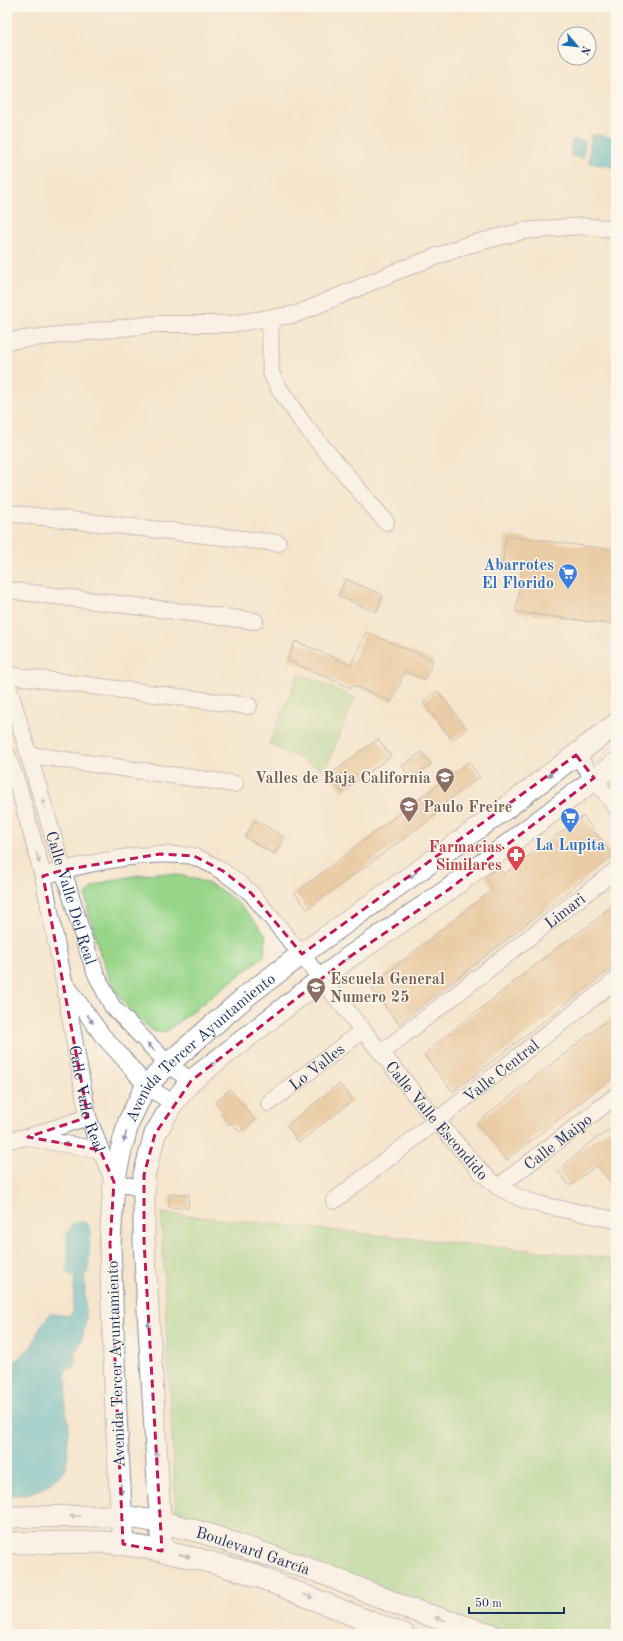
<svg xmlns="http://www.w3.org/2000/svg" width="623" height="1641" viewBox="0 0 623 1641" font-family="'Old Standard TT',serif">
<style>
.green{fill:#98d589;stroke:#5a8274}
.water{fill:#4bb8c7;stroke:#337492}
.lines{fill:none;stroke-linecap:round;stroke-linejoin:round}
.river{stroke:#4bb8c7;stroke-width:23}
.building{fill:#dcaf76}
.minor-casing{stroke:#888a96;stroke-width:18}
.major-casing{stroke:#888a96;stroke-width:23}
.minor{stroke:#fff;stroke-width:16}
.major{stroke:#fff;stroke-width:21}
.oneway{fill:#8d97ae}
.marked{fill:none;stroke:#c2185b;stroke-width:3;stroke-dasharray:8 5;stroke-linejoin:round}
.labels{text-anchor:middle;stroke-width:3;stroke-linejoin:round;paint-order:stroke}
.shop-label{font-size:16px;font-weight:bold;fill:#366cbe;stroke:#fbf7ec;text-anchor:end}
.education-label{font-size:16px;font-weight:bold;fill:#785e54;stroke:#fbf7ec;text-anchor:start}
.health-label{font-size:16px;font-weight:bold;fill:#be3a42;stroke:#fbf7ec;text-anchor:end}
.street-label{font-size:16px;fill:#1b2f5e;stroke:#fbf7ec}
</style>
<rect width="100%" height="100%" fill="#fbf7ec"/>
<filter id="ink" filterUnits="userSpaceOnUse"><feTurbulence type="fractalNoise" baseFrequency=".025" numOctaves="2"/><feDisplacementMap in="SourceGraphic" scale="8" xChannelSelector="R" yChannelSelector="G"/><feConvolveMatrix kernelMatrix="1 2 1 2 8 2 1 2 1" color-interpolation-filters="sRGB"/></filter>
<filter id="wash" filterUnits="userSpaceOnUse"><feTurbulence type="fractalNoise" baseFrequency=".012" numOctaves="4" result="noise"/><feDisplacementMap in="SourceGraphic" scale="16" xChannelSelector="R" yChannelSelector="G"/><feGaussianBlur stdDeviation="0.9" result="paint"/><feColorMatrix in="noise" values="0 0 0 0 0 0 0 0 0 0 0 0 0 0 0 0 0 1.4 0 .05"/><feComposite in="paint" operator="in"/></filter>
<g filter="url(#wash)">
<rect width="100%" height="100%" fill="#f6e5cd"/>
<path class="green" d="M299,673l56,25 -30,72 -56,-26z
M157,873c54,3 77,21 109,62l-2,21 -97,75 -12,1c-35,-24 -50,-57 -60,-97 -4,-13 -8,-26 -9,-40 3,-3 6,-7 9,-9 14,-7 46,-11 62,-13z
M161,1213l455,46v375h-119l-321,-114z"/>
<path class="water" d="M591,134l23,4 -2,29 -23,-4z
M572,139l13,3 -2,16 -13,-2z
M83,1235l3,84 -4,21 -7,13v15h-5l-4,3 -1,5 2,9 -2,21 4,19 -2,14 1,16 -3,15 -11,11 -11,7 -18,7h-10l-8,3v-113l8,-24 17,-15 8,-19 10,-13c7,-1 13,3 21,1l2,-4 3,-72 3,-3z"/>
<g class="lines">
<path class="river" d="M78,1267l1,-21 -2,-9 3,-5"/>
</g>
<g id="blocks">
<path class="building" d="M506,536l110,14v75l-100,-13 6,-44 -20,-2z
M346,579l37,16 -7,17 -38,-16z
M366,632l67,28 -8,20 -20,-9 -13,31 -40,-17 -1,3 -64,-28 8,-19 56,24z
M438,691l29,38 -15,11 -29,-38z
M378,739l13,17 -49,36 -13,-17z
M422,752l9,12 -20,15 -9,-13z
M468,762l12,15 -46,34 2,4 -129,94 -12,-16z
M583,816l30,40 -214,168 -27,-35 2,-2 -2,-2 121,-96 -8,-12 13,-10 6,7z
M255,820l29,17 -10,17 -29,-17z
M612,906l4,6v53l-163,127 -29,-37 12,-11 126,-100 29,-20z
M616,1013v62l-110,85 -29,-37z
M340,1084l12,15 -1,3 -52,40 -12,-16 44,-36z
M230,1089l25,31 -16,12 -7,-10 -3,3 -9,-12 3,-2 -8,-9z
M616,1124v66l-19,-25 -26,20h-2l-11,-14 25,-23 16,-12 1,1z
M170,1194l19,1 -1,13 -19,-1z"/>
</g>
</g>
<g filter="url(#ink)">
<use href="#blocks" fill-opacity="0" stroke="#888a96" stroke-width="1"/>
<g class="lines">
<g class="minor-casing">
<g id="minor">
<path d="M270,318l1,55 9,17 25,36 81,96"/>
<path d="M7,341l149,-17h74l67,-10 103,-44 67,-25 56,-14 57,-5 36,3"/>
<path d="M7,513l271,30"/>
<path d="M7,590l248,31"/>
<path d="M7,675l242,31"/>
<path id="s1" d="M7,682l78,261 11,31 16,32 56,58 23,17"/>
<path d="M7,754l13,38 23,84 21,106 38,53 22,24 22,27 27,17"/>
<path d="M30,755l205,29"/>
<path d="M576,755l40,52"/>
<path id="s2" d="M43,876c40,-12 96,-24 137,-21 5,0 11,0 15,2 21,8 39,22 56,36l185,227 45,52 17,15 24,12 20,6 74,15"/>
<path id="s3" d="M65,988l23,129 20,52 6,13 30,7"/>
<path id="s4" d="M382,1052l234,-182"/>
<path id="s5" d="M269,1103l94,-73"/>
<path d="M30,1138l70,12"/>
<path d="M7,1140l21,-3 60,-20"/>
<path id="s6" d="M498,1187l118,-91"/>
<path id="s7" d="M334,1201l282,-221"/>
</g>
</g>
<g class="major-casing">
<g id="major">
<path id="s8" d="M7,1517l115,-1 39,6 43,11 70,24 50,17 85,35 81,25"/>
<path d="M7,1543l97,-1 38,5 60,13 47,13 121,49 34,12"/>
<path id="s9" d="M123,1544l-7,-130 -6,-170 4,-62 7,-32 8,-29 17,-35 22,-22 81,-70 53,-40 203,-145 111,-85"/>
<path d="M162,1551l-18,-310v-66l11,-41 18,-31 18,-22 157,-123 100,-68 168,-127"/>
</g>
</g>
<use href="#minor" class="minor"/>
<use href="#major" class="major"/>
</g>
<defs><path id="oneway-solid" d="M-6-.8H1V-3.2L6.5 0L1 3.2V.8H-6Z"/></defs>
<g class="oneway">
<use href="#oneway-solid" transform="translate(552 773) rotate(142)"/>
<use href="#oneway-solid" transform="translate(44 804) rotate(-106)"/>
<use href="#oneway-solid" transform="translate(38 858) rotate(75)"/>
<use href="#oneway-solid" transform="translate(413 875) rotate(144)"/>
<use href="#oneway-solid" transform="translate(347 959) rotate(-36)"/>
<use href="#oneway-solid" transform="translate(90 1019) rotate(55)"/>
<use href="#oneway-solid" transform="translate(151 1047) rotate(-132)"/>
<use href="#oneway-solid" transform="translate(211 1066) rotate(-37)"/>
<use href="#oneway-solid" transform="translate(125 1137) rotate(105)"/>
<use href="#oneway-solid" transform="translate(64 1144) rotate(10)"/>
<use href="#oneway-solid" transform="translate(149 1327) rotate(-94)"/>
<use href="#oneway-solid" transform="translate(157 1456) rotate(-94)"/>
<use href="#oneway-solid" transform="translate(121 1489) rotate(86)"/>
<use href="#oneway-solid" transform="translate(75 1516) rotate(177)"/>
<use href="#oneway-solid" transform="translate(185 1556) rotate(13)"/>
<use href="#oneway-solid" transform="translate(308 1596) rotate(23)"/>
<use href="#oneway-solid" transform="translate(440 1619) rotate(-163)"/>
</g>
</g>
<path d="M0 0H623V1641H0ZM576,755l18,23 -146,112 -100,68 -157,123 -36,53 -11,41v66l18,310 -39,-7 -13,-300 4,-62 -14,-32 -72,-13 60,-20 -45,-241 20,-6 97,-16 34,2 29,15 28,22 51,61z" fill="#f6e5cd" fill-opacity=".55" fill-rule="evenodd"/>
<path class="marked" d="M576,755l18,23 -146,112 -100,68 -157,123 -36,53 -11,41v66l18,310 -39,-7 -13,-300 4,-62 -14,-32 -72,-13 60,-20 -45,-241 20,-6 97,-16 34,2 29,15 28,22 51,61z"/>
<defs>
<g id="supermarket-pin" transform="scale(1)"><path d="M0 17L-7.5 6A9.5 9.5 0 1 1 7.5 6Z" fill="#3f7fe0" stroke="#fbf7ec"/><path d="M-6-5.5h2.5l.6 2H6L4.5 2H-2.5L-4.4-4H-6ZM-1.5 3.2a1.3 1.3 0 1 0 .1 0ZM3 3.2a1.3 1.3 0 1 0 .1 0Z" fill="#fff"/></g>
<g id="school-pin" transform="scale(1)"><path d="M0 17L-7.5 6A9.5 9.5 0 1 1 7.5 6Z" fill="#8d6e63" stroke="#fbf7ec"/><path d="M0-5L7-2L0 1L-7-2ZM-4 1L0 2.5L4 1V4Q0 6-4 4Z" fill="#fff"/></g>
<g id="pharmacy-pin" transform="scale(1)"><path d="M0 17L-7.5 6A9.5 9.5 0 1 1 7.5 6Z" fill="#e0444e" stroke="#fbf7ec"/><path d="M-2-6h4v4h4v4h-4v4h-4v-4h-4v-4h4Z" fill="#fff"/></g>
</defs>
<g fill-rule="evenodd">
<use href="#supermarket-pin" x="568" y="573"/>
<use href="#school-pin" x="445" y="777"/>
<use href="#school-pin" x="409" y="806"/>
<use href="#supermarket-pin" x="570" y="817"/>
<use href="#pharmacy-pin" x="516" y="855"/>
<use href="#school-pin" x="316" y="987"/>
</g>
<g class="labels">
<g class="shop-label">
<text x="554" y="570">Abarrotes<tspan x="554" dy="18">El Florido</tspan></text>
<text x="570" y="850" text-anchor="middle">La Lupita</text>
</g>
<g class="education-label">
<text x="431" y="783" text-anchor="end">Valles de Baja California</text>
<text x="423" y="812">Paulo Freire</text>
<text x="330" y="984">Escuela General<tspan x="330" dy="18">Numero 25</tspan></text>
</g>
<g class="health-label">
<text x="502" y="852">Farmacias<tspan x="502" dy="18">Similares</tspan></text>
</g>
<g class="street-label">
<text dy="6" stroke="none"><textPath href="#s1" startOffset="225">Calle Valle Del Real</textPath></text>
<text dy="6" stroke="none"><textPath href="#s4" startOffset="231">Limari</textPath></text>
<text dy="6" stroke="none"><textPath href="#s9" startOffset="529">Avenida Tercer Ayuntamiento</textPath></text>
<text dy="6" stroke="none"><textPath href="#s5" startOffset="60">Lo Valles</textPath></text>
<text dy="6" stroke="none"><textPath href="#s7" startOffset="212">Valle Central</textPath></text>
<text dy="6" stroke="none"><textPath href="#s3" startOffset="113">Calle Valle Real</textPath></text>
<text dy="6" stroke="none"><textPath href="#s2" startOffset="515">Calle Valle Escondido</textPath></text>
<text dy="6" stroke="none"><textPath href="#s6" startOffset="75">Calle Maipo</textPath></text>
<text transform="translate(115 1364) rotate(-92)" y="6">Avenida Tercer Ayuntamiento</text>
<text dy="6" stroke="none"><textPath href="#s8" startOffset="251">Boulevard García</textPath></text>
</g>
</g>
<rect width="623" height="1641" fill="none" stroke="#fbf7ec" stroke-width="24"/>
<g transform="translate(577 46) rotate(118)"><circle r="19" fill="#fbf7ec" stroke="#a1a7b3"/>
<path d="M0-3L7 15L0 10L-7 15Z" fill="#1f6fb2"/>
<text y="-6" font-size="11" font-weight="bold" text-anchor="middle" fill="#1b2f5e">N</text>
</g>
<path d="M469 1607v6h95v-6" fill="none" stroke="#1b2f5e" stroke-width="2"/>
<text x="475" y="1607" font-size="12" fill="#1b2f5e" stroke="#fbf7ec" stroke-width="3" paint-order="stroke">50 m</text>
</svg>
